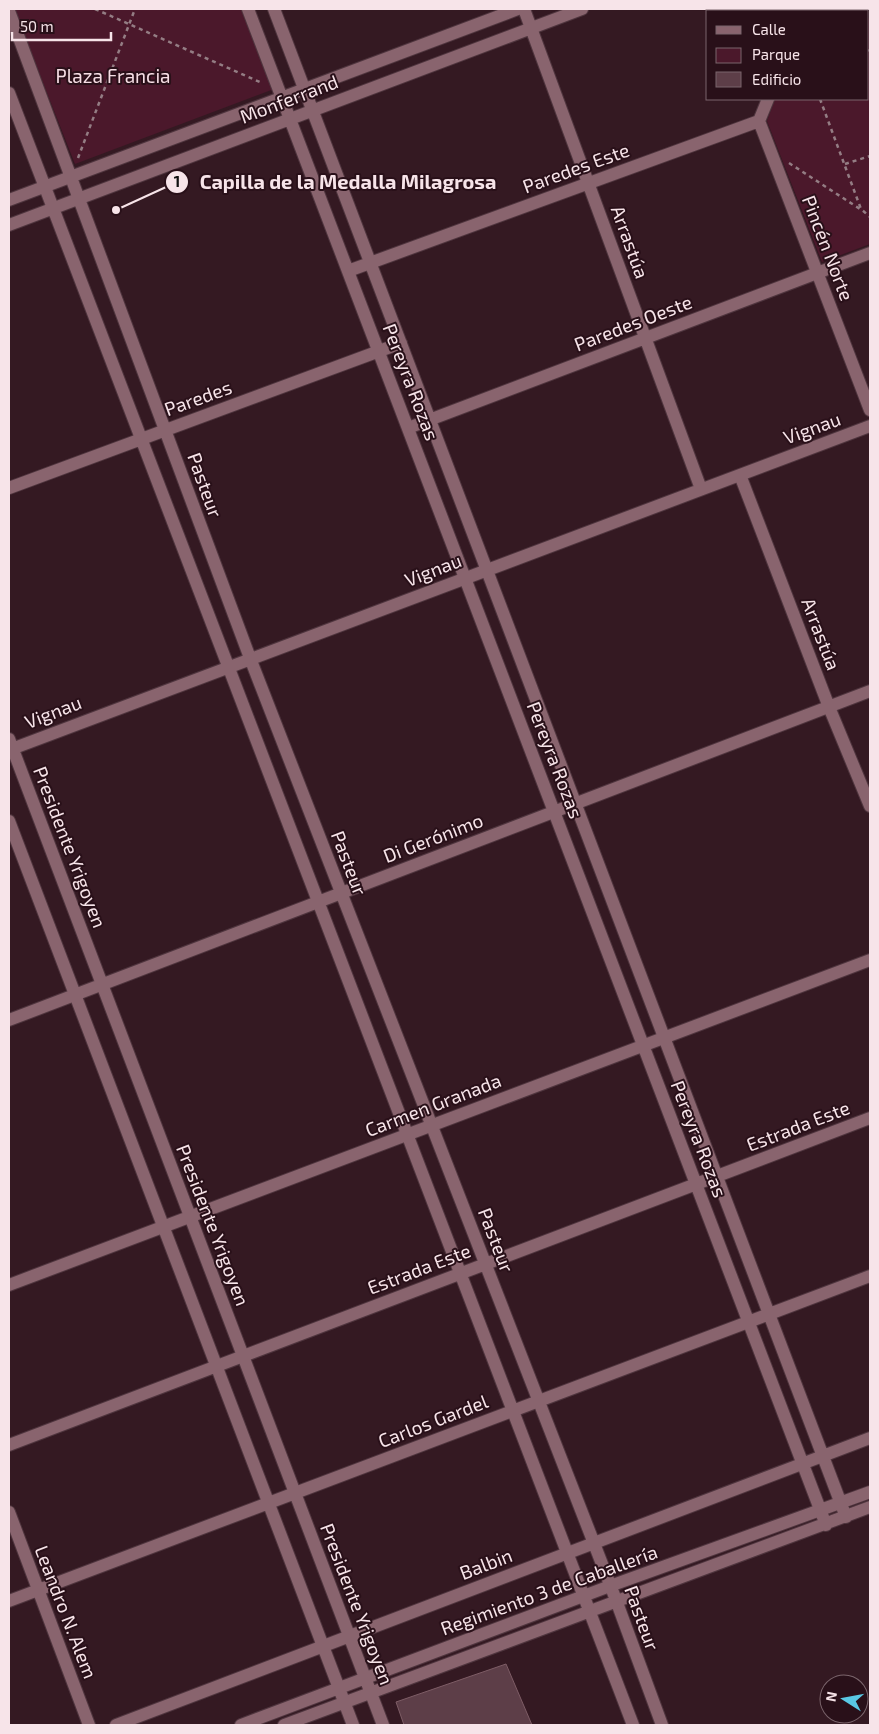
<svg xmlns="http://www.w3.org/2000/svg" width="879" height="1734" viewBox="0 0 879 1734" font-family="'Exo 2',sans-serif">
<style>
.green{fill:#4b182b}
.building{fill:#5d3e48;stroke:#7e5d66}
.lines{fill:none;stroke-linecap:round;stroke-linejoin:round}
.minor-casing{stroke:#4f353e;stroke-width:14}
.path{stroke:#947d84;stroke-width:2.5;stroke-dasharray:4 4;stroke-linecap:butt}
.minor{stroke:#89646e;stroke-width:12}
.labels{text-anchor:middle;stroke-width:4;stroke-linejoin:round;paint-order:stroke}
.park-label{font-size:19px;fill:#f6dde4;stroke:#291019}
.street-label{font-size:19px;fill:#f7e4e9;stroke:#291019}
.leader{fill:none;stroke:#f7e4e9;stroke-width:2}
.callout-dot{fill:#f7e4e9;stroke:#291019;stroke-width:2}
.mark-label{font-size:15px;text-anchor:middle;font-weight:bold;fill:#111}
.callout-label{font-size:20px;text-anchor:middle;font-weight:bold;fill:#f7e4e9;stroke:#291019;stroke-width:4;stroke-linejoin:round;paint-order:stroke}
</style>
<rect width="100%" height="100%" fill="#341922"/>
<path class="green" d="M14,9h230l30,80 -199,75z
M868,17l2,7v220l-48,18 -55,-141 8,-22h93z"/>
<path class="building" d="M506,1664l26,61h-128l-8,-23z"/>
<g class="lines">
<g class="minor-casing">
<path id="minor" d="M248,9l578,1516
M274,9l572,1508
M524,9l177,480
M779,9v2
M9,11l241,647 366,942 46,125
M9,93l624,1632
M768,99l-9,22 111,289
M9,200l509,-191
M9,225l573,-216
M348,271l411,-150
M408,428l462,-175
M740,475l89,232 41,99
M9,488l392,-145
M9,739l374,986
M9,750l861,-324
M9,821l344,904
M9,1020l861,-329
M9,1285l861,-325
M9,1445l861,-327
M9,1512l80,213
M9,1601l861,-325
M116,1725l754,-287
M241,1725l369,-139 260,-94
M284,1725l586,-218"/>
</g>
<path class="path" d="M95,9l167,74
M868,50l2,1
M820,99l41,110 9,8
M78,158l57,-149
M789,163l71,46
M845,164l25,-8"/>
<use href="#minor" class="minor"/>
</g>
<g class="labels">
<g class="park-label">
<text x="113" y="83">Plaza Francia</text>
</g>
<g class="street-label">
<text transform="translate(289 99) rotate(-21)" y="7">Monferrand</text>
<text transform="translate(576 168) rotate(-20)" y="7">Paredes Este</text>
<text transform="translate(630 242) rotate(70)" y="7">Arrastúa</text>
<text transform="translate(828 248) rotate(69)" y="7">Pincén Norte</text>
<text transform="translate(633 323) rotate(-21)" y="7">Paredes Oeste</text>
<text transform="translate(411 382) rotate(69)" y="7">Pereyra Rozas</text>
<text transform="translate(198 398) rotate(-20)" y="7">Paredes</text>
<text transform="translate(812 428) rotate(-20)" y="7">Vignau</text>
<text transform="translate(205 485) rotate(70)" y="7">Pasteur</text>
<text transform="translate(433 570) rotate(-21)" y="7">Vignau</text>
<text transform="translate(821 634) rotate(69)" y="7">Arrastúa</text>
<text transform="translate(53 712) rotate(-21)" y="7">Vignau</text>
<text transform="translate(555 760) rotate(69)" y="7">Pereyra Rozas</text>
<text transform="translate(433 838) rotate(-21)" y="7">Di Gerónimo</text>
<text transform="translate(70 847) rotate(69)" y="7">Presidente Yrigoyen</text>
<text transform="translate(349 863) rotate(69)" y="7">Pasteur</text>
<text transform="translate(433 1105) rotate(-21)" y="7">Carmen Granada</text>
<text transform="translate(798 1126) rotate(-21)" y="7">Estrada Este</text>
<text transform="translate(699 1139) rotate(69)" y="7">Pereyra Rozas</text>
<text transform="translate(213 1225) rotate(69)" y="7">Presidente Yrigoyen</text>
<text transform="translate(496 1240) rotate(69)" y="7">Pasteur</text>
<text transform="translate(419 1269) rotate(-21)" y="7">Estrada Este</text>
<text transform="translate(433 1421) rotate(-21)" y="7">Carlos Gardel</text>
<text transform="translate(486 1564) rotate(-21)" y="7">Balbin</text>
<text transform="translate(549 1590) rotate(-20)" y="7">Regimiento 3 de Caballería</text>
<text transform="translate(357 1604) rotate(69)" y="7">Presidente Yrigoyen</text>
<text transform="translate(66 1612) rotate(69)" y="7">Leandro N. Alem</text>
<text transform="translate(642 1618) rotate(70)" y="7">Pasteur</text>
</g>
</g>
<path class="leader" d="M116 210L177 182"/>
<g class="callout-dot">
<circle cx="116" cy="210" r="5"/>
<circle cx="177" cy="182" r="12"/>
</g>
<g class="mark-label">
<text x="177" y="187">1</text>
</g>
<g class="callout-label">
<text x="348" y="189">Capilla de la Medalla Milagrosa</text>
</g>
<rect width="879" height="1734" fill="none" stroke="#f7e4e9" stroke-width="20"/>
<rect x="706" y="10" width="162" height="90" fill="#291019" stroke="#7b656c"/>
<rect x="716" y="26" width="25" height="8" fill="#89646e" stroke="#7b656c"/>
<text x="752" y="35" font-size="15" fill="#f7e4e9">Calle</text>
<rect x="716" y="48" width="25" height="15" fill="#4b182b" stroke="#7b656c"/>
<text x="752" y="60" font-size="15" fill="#f7e4e9">Parque</text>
<rect x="716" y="72" width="25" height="15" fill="#5d3e48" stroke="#7b656c"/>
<text x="752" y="85" font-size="15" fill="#f7e4e9">Edificio</text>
<g transform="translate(844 1699) rotate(281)"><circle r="24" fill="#291019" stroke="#7b656c"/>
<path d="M0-4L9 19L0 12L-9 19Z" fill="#59c8e4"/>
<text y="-8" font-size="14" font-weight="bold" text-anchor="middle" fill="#f7e4e9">N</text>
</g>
<path d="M12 32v8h99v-8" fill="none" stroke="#f7e4e9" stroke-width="2.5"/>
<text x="20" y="32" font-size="15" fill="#f7e4e9" stroke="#291019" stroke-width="4" paint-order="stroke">50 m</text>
</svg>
